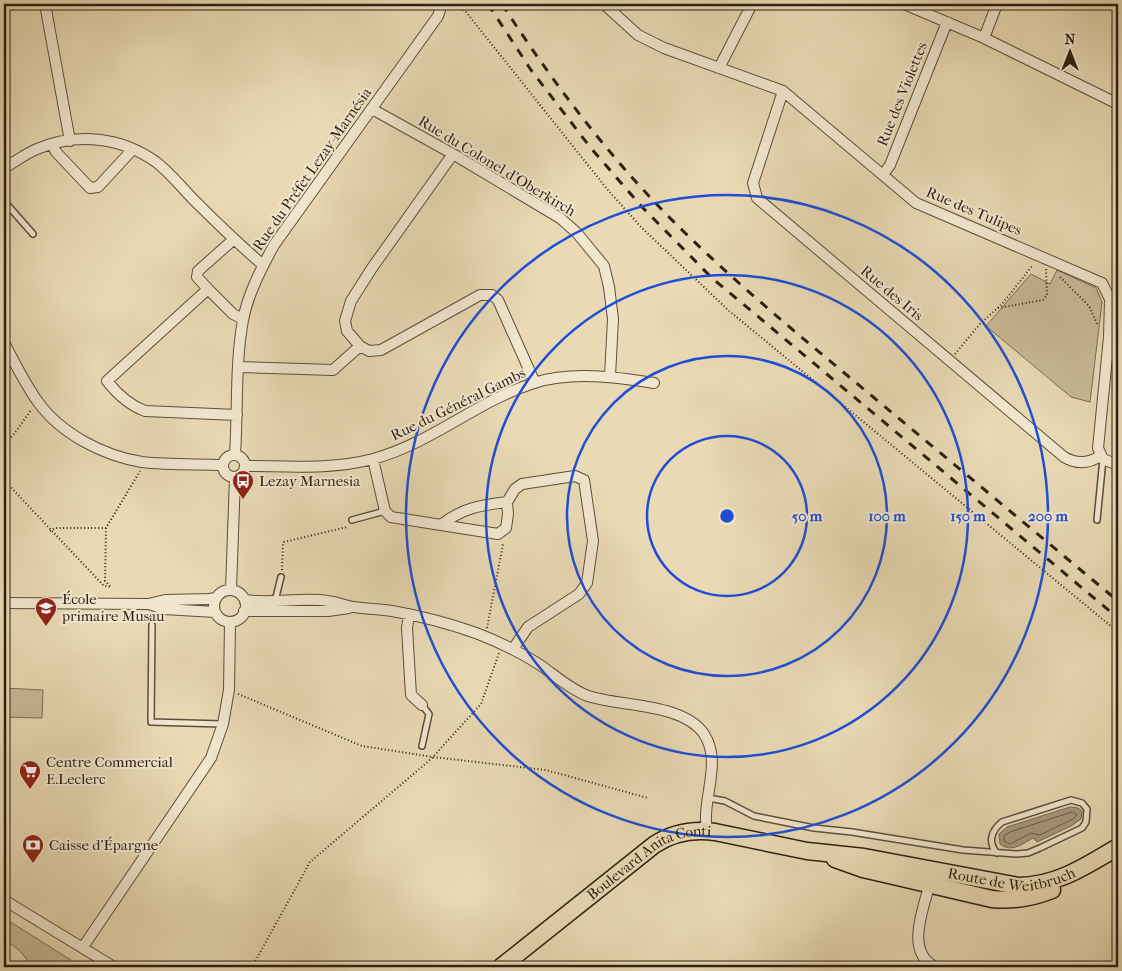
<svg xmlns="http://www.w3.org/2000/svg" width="1122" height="971" viewBox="0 0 1122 971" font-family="'IM FELL French Canon',serif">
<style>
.green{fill:#c9ba99;stroke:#7c6c56}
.water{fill:#a99a7e;stroke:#786953}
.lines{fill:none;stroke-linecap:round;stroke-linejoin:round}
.shore{stroke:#6c5c48;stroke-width:1}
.lane-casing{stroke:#5d4e3b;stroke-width:8}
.street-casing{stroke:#5d4e3b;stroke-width:12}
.primary-casing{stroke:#2e1f12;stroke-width:19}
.path{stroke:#2e1f12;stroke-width:2;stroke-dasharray:1 2.5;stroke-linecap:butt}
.lane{stroke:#f1e7cf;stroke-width:5}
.street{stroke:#f1e7cf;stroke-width:10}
.primary{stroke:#e9dab5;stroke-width:16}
.rail{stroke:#2e1f12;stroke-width:3;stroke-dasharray:9 9;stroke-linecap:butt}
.ring{fill:none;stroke:#1d4ed8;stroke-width:2.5}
.labels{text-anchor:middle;stroke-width:4;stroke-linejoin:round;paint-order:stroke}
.street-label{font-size:15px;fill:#2e1f12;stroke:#f1e7cf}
.poi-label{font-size:15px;fill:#2e1f12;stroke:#f1e7cf;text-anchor:start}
.centre{fill:#1d4ed8;stroke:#f1e7cf;stroke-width:2.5}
.ring-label{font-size:15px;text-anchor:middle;font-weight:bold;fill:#1d4ed8;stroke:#f1e7cf;stroke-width:4;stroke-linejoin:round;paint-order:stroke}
</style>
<rect width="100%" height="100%" fill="#e9dab5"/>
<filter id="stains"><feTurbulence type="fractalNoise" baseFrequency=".004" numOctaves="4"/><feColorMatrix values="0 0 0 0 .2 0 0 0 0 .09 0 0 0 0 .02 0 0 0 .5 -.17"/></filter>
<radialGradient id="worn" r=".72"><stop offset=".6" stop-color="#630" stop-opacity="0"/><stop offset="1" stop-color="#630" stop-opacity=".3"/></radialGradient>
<path class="green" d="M1057,270l39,18 6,14 -12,100 -19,-5 -85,-71 45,-52 19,10z
M4,688l39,2 -1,28 -38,-1z
M4,918l78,49h-51c-6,-12 -14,-21 -27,-26z"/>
<path class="water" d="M1070,807l8,1 4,3 -1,8 -10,7 -34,16 -4,-4c-11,6 -21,15 -33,6l-1,-10 8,-7z"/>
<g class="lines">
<path class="shore" d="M1073,812l4,3 -4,4 -33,16 -9,-2 -21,11 -6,-3v-5l6,-4z"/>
<g class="lane-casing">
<path id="lane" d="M4,201l29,33
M352,520l33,-9
M1097,520l6,-61
M275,601l6,-24
M152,625l-1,97 72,2
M422,705l7,9 -7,32
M708,798l17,3 29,15 60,12 38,4 111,18 53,4 12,-1 12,-5 42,-20 4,-6 1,-13 -5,-6 -11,-3 -69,22c-10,8 -15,20 -5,31"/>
</g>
<g class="street-casing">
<path id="street" d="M45,4l25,137
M604,4l34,31 26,13 119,43 133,112 186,80 8,16 -1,38 -11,111 5,11 15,6
M904,4l80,34 134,66
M984,38l13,-34
M719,68l33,-64
M783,91l-30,92 4,15 307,259c12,7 24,7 36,-1
M372,109l81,45 107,64 17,15 27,33 5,21 4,32 -3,57
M52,144l4,8 34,36 8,-1 35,-38
M453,154l-81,114 -21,33 -6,20 2,10 13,15 9,5 12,-1 99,-55h12l6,5 37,83
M4,168c11,-6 21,-14 33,-19 40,-17 84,-12 119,13 16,12 29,30 43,43 21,21 42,41 64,60
M883,175l7,-10 57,-143
M208,289l-11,-12 1,-6 35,-31
M4,343c11,20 21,41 34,59 23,32 66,54 104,60 26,3 54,2 80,3
M238,367l95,3 27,-24
M237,415l-92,-4c-16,-6 -27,-16 -38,-30l101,-92 25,25 10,5
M235,454c3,-44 0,-90 8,-134 5,-26 18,-51 31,-75l164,-229 2,-6 1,-6
M223 466a11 11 0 1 1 22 0a11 11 0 1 1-22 0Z
M373,459l12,52 6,6 50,8c21,-17 40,-20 66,-23l8,-13 7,-5 53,-8 9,4 9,61 -6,42 -8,11 -51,33 -15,22
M245,466c42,0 87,4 128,-7 59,-16 104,-58 161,-76 37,-12 82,-6 120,0
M441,525l57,9 8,-6 2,-14 -1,-12
M231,590l4,-113
M214 606a16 16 0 1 1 32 0a16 16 0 1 1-32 0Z
M245,600c27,4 56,-3 83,1 9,1 17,5 26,6 12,2 25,2 38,4 29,5 56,12 84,22 21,8 42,18 61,30 17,11 32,26 51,33 34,11 95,7 116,38 19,29 -3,65 3,97
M4,603l144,1 17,-4 44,-1 7,-1
M149,604l15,5 51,3
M244,611h84l21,-3
M409,614l-2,14 4,67 11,10
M931,879c-6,26 -28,74 5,88
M4,900l110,67
M83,947l128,-189 12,-34 6,-34 1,-68"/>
</g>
<g class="primary-casing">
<g id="primary">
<path d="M835,859l28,10 129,30c21,2 40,-1 60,-9"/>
<path id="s1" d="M501,967l153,-122c18,-12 39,-16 61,-13l92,19 57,6 154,29c38,0 68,-20 100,-39"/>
</g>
</g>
<path class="path" d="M454,4l12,8 141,177 34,38 87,83 390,322
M1060,277l29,29 9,20
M998,308l45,-8 4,-5 -1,-26
M955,354l24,-29 23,-21 31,-39
M4,445l10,-11 18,-25
M4,480l100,106 7,1 -6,-6 1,-53
M50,531l5,-3h51l34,-57
M282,570l1,-26 1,-2 63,-15
M487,628l16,-84
M238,694l124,52 71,11 113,13 102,28
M252,967l58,-105 121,-103 50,-55 18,-51"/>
<use href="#lane" class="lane"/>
<use href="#street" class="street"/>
<use href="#primary" class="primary"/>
<path class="rail" d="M488,4l43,66 59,77 52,60 70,71 406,340
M502,4c51,79 110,157 177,223 61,60 127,114 193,169 82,68 164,137 246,205"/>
</g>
<g class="ring">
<circle cx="727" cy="516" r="80"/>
<circle cx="727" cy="516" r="160"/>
<circle cx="727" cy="516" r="241"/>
<circle cx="727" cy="516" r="321"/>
</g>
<defs>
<g id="bus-pin" transform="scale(1.125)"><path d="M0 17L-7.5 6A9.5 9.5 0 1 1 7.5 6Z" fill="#8f2418" stroke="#f1e7cf"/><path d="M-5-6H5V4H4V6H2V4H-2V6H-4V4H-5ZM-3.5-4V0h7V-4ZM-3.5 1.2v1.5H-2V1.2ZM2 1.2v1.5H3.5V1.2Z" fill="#fff"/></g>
<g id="school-pin" transform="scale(1.125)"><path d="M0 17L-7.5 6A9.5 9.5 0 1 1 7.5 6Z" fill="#8f2418" stroke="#f1e7cf"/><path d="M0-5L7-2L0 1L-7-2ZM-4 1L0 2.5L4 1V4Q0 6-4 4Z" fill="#fff"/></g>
<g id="supermarket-pin" transform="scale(1.125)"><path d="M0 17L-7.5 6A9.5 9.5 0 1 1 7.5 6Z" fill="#8f2418" stroke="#f1e7cf"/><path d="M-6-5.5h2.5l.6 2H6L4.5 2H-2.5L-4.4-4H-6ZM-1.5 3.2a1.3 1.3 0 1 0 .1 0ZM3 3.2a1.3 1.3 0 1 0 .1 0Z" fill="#fff"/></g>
<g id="bank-pin" transform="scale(1.125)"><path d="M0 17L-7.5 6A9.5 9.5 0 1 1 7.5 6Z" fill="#8f2418" stroke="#f1e7cf"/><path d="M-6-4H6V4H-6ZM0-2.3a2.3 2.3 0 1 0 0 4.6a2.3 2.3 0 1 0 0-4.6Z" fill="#fff"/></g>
</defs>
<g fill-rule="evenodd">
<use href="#bus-pin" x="243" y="481"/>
<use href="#school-pin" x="46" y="608"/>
<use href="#supermarket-pin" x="30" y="771"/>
<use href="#bank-pin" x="33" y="845"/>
</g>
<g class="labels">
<g class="street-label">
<text transform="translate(902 94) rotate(-68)" y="5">Rue des Violettes</text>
<text transform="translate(497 166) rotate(31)" y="5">Rue du Colonel d'Oberkirch</text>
<text transform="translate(312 169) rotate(-55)" y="5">Rue du Préfet Lezay-Marnésia</text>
<text transform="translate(974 211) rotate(23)" y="5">Rue des Tulipes</text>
<text transform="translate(892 293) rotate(40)" y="5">Rue des Iris</text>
<text transform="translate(458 404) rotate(-26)" y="5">Rue du Général Gambs</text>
<text dy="5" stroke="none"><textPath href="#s1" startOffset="184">Boulevard Anita Conti</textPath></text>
<text dy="5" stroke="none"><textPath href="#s1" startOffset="561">Route de Weitbruch</textPath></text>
</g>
<g class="poi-label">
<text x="259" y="486">Lezay Marnesia</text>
<text x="62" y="604">École<tspan x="62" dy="17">primaire Musau</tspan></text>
<text x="46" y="767">Centre Commercial<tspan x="46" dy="17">E.Leclerc</tspan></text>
<text x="49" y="850">Caisse d'Épargne</text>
</g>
</g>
<circle cx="727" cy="516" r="8" class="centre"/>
<g class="ring-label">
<text x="807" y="521">50 m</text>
<text x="887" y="521">100 m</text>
<text x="968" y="521">150 m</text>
<text x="1048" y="521">200 m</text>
</g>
<rect width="1122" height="971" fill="none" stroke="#e9dab5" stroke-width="20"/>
<rect x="5" y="5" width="1112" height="961" fill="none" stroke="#2e1f12" stroke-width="2.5"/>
<rect x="10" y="10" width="1102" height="951" fill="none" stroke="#2e1f12"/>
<g transform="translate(1070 52)" stroke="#f1e7cf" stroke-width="4" paint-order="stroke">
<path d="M0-4L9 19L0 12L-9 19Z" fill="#2e1f12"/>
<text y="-8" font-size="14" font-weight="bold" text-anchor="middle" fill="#2e1f12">N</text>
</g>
<rect width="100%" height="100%" filter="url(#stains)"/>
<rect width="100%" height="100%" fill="url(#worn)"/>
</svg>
